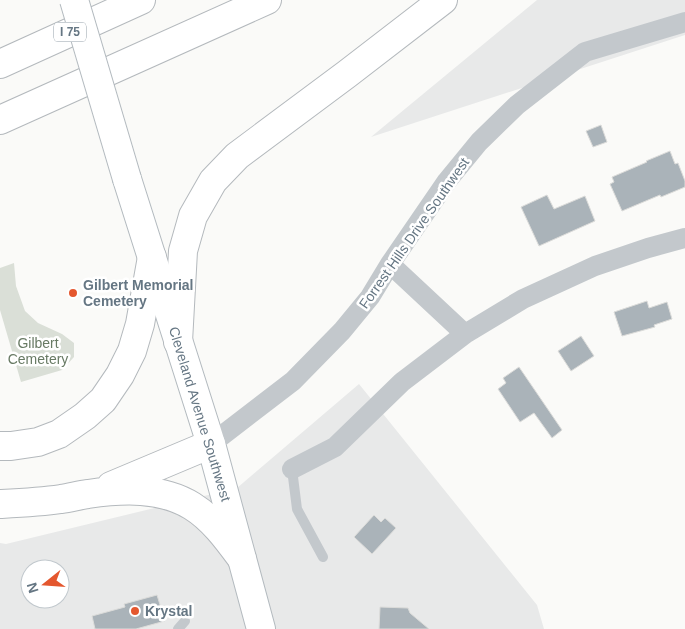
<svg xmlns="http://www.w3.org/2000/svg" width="685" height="629" viewBox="0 0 685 629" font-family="Arial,sans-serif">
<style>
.built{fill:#e8e9e9;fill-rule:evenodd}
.green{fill:#dadfd7}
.building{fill:#aab3b9;stroke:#dcdcda}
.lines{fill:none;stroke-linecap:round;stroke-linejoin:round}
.secondary-casing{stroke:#b3babf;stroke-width:30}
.highway-casing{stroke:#b4b9bd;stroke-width:30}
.lane{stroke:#c3c8cc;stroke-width:10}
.street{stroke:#c3c8cc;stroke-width:20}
.secondary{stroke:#fff;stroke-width:28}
.highway{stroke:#fff;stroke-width:28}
.secondary-bridge-casing{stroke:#b3babf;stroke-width:30;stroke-linecap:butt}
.secondary-bridge{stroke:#fff;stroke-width:28}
.poi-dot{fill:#e4572e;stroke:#fff;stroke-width:2}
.labels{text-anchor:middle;stroke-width:5;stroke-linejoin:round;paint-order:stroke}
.shield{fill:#fff;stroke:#939fa8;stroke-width:1}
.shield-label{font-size:12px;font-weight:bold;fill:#657683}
.street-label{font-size:14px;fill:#657683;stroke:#fff}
.poi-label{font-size:14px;font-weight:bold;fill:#657683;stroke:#fff;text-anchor:start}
.park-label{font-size:14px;fill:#687a64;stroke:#fff}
</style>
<rect width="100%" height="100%" fill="#fafaf8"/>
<path class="built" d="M537,0h148v35l-314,102z
M359,384l178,221 7,24h-544v-86l6,1 231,-56zM30,569h30v30h-30z"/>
<path class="green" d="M14,263l2,23 9,25 13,12 24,11 12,9v14l-12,13 -41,12 -21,-72v-42z"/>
<path class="building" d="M601,125l6,17 -14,5 -7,-16z
M670,151l5,13 3,-1 7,18v6l-24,10 -1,-2 -38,16 -12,-27 4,-2 -2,-5 35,-15 -1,-1z
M547,195l7,14 31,-13 10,25 -56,25 -18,-39z
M647,301l2,7 18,-6 5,17 -18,6 1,2 -33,9 -8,-24z
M581,336l13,20 -23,15 -13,-20z
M519,367l43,63 -10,8 -18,-25 -14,9 -22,-33 8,-6 -3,-5z
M374,515l7,7 4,-4 11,10 -24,26 -18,-17z
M157,595l8,26 -29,8h-41l-3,-13 33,-9 -1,-3z
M380,607l28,1 2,5 19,16h-50z"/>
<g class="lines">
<g class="secondary-casing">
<path id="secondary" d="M127,179l84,265 50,185"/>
</g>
<g class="highway-casing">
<path id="highway" d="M0,64l141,-64
M0,120l267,-120
M178,342l5,-91 10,-35 20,-35 24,-25 110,-82 96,-74
M0,446h11l27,-4 21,-8 26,-18 18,-16 17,-25 12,-24 8,-27 12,-67
M111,486l100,-42
M0,504c20,-1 41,-2 61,-5 9,-1 18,-4 27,-5 34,-5 73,-7 104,12 21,13 36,34 50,53"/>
</g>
<path class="lane" d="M292,469l5,40 26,48
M178,629l7,-8"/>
<path class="street" d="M390,264l75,70
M211,444l82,-63 49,-50 28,-34 20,-33 57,-83 32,-39 38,-37 68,-53 100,-30
M292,469l43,-22 67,-65 63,-48 58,-35 72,-33 53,-18 37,-10"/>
<use href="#secondary" class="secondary"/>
<use href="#highway" class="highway"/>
<g class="secondary-bridge-casing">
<path id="secondary-bridge" d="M74,0l53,179"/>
</g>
<use href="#secondary-bridge" class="secondary-bridge"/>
</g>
<g class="poi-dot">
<circle cx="73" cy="293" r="5"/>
<circle cx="135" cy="611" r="5"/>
</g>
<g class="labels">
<rect class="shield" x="54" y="22.5" width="32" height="19" rx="4"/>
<g class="shield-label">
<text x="70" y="36">I 75</text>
</g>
<g class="street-label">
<text transform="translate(414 233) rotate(-55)" y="5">Forrest Hills Drive Southwest</text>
<text transform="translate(200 414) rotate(73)" y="5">Cleveland Avenue Southwest</text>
</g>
<g class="poi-label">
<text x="83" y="290">Gilbert Memorial<tspan x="83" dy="16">Cemetery</tspan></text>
<text x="145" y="616">Krystal</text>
</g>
<g class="park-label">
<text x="38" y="348">Gilbert<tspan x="38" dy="16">Cemetery</tspan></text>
</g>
</g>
<g transform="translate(45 584) rotate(253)"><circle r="24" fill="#ffffff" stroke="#c1c8cd"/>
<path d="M0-4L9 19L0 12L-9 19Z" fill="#e4572e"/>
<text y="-8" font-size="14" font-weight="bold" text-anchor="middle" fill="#657683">N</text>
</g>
</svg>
